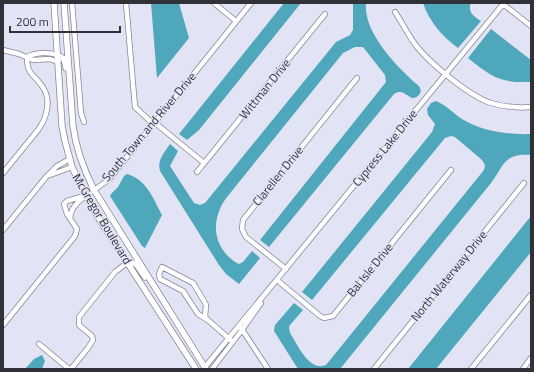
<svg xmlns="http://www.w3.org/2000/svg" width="534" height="372" viewBox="0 0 534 372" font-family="'Titillium Web',sans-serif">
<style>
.water{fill:#4ea7ba}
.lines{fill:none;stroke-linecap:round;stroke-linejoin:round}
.minor-casing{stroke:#838694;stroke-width:6}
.major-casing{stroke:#838694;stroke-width:7}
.minor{stroke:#fff;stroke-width:4.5}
.major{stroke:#fff;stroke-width:5.5}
.labels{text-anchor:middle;stroke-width:3;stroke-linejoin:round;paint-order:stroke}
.street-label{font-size:12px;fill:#313238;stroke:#e2e4f5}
</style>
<rect width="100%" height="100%" fill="#e2e4f5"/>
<path class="water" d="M151,3h28l10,35 -32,40z
M284,3h17l-102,127 -12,10 -8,-6z
M353,3h13c-3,30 32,65 53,83 4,6 0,12 -7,12 -7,-3 -10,-9 -18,-4l-125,153 -9,-7 126,-158 -1,-7 -22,-28h-8l-12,6 -116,144c-13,17 -16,40 -1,57 4,4 8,8 13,10l4,-2 9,-11 8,7 -21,26 -13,-10 -7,-9 -59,-94c-3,-11 4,-18 10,-27l8,7 -8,15 24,37 6,2 5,-2 131,-161 14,-7 3,-5z
M423,3h48c-4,9 3,13 10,18l-23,27c-16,-12 -28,-25 -35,-45z
M491,29l40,31v22c-32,1 -39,-5 -63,-24z
M436,101c10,4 17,12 26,18 20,12 45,16 69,15v21c-28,-2 -27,11 -40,28l-151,186h-42l-24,-38 1,-6 19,-22 9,7 -13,15 -1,3 1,5c8,12 19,39 36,32l158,-195 1,-5 -3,-5 -27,-23 -4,-1 -6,2 -133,162 -10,-8 130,-160 3,-8 -7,-9 -1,-6 4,-6z
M127,174c20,6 26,24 35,41l-17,33 -3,-2 -32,-50 2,-3 6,-6 6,-11z
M531,216v36l-95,117h-28z
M42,355l3,6 -3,8h-17l9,-10z"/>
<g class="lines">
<g class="minor-casing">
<path id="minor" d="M72,3l9,110 3,9
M126,3l9,104 15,14 4,1 50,41
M214,3l22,18
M503,4l28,22
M395,12c8,12 14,25 23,36 14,17 53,49 73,55 13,4 27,5 40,4
M3,50l16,4 14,6 17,-1 8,3
M27,57c9,-5 22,-5 30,-2
M197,172l128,-158
M3,173l35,-43c9,-12 14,-31 4,-44 -9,-13 -15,-11 -15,-29
M50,175l22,-8
M70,219c0,-19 28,-29 40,-41l141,-175
M3,230l43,-53 11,-11 13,-7
M286,269l-40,-32 -4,-8 1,-9 114,-142
M277,280l43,36 4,2 9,-2 118,-146
M209,321l-4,-4 1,-12 -2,-4 -11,-18 -31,-16 -3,7 1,5 23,12 15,23 11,7 24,21
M3,325l72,-89 2,-7 -10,-15 -3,-10 3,-3 17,-5
M241,328l27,41
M39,344l30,25
M205,367l299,-364
M71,369l17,-21 5,-8 -1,-4 -13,-11v-8l36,-45 13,-10
M212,369l30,-39 19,-27
M374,369l150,-186
M471,369l60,-74
M523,369l8,-11"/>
</g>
<g class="major-casing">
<path id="major" d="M54,3l8,123 3,15 7,26 14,29 15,26 95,147
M64,3l9,123c3,23 11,44 21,64l112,179
M57,55l7,4 2,9
M128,262l8,2 9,13"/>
</g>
<use href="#minor" class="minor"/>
<use href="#major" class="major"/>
</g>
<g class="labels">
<g class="street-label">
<text transform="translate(265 89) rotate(-51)" y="4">Wittman Drive</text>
<text transform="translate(149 127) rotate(-50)" y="4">South Town and River Drive</text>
<text transform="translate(385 148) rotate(-51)" y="4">Cypress Lake Drive</text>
<text transform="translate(278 176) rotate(-51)" y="4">Clarellen Drive</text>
<text transform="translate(102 219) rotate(59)" y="4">McGregor Boulevard</text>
<text transform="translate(370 270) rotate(-51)" y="4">Bal Isle Drive</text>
<text transform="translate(449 276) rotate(-51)" y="4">North Waterway Drive</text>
</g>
</g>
<rect width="534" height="372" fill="none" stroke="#313238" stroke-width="8"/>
<path d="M10 26v6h110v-6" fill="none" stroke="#313238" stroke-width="2"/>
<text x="16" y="26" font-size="12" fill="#313238" stroke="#e2e4f5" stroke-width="3" paint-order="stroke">200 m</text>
</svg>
